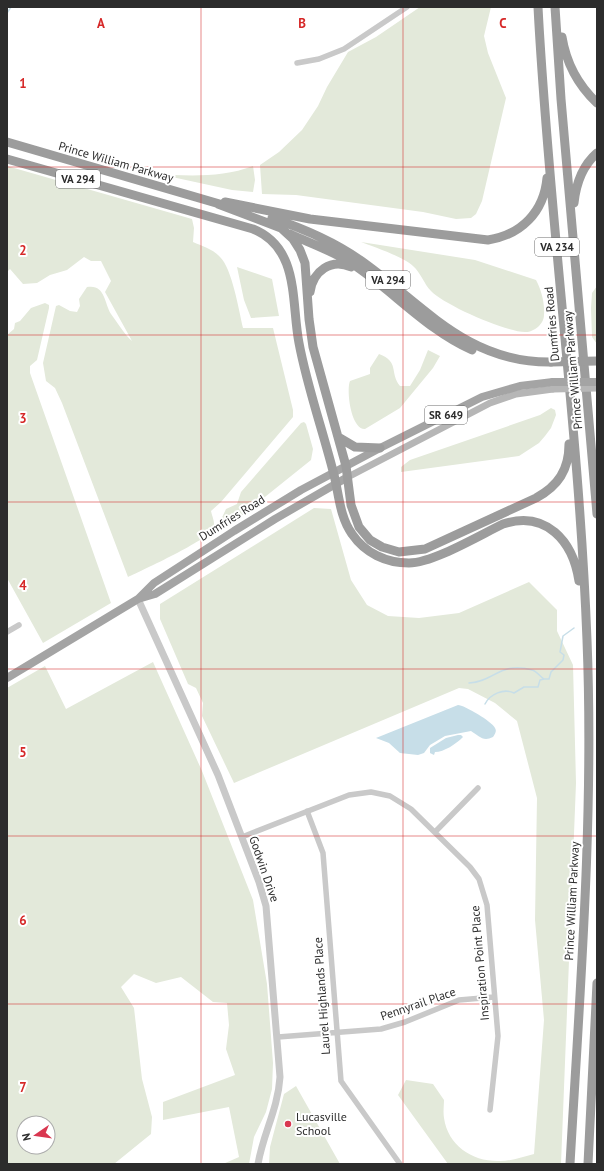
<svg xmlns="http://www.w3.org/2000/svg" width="604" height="1171" viewBox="0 0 604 1171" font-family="'PT Sans',sans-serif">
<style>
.green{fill:#e3e9da;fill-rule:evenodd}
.water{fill:#c7dee8}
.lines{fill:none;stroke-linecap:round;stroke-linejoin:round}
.stream{stroke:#c7dee8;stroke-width:1.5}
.minor{stroke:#c9c9c9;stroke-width:5.5}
.tertiary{stroke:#c9c9c9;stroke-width:7}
.secondary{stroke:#b6b6b6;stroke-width:7}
.primary{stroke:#a4a4a4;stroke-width:8}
.trunk{stroke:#9c9c9c;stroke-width:9}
.secondary-bridge{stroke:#b6b6b6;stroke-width:7}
.primary-bridge{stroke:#a4a4a4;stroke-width:8}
.trunk-bridge{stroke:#9c9c9c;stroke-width:9}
.grid{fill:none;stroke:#d62828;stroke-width:1;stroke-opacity:0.55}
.poi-dot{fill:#d93750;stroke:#fff;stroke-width:1.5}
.labels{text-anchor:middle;stroke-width:4;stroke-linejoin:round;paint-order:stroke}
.shield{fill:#fff;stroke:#6b6b6b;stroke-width:1}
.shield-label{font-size:11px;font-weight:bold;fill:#2c2c2c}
.street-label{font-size:12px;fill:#2c2c2c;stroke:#fff}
.poi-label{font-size:12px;fill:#2c2c2c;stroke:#fff;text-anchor:start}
.grid-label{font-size:13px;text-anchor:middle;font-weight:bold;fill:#d62828;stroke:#fff;stroke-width:4;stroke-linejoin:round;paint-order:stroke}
</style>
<rect width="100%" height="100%" fill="#fff"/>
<path class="green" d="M420,7h71l-7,29 4,17 18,45 -24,103 -6,13 -5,4 -15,1 -33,-7 -127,-17 -34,-1 -2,-29 19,-13 23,-22 16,-24 9,-19 21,-35 28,-15z
M7,166l185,53 2,9 -1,14c9,4 20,7 27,15 12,11 19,54 23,71h30l20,82v7l-72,85 -10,9c1,6 5,12 2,18 -5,11 -70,41 -85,48l-66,-174 -7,-15 -9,-7 -3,-18 13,-57 3,-1 11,6 7,1 3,-6 -1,-7 8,-12c18,-3 17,15 24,27 6,8 14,21 21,27l-27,-49 6,-11 -10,-20h-10l-7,-4 -17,13 -17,5 -13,8 -14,1 -13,-15 -3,3z
M253,166l2,14 -2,12 -21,-2 -60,-13 1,-2c27,1 54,1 80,-9z
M361,242l114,18 61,20c5,9 9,23 8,35 0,9 -10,17 -18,17 -18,1 -82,-27 -95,-41 -7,-7 -10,-18 -18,-25 -9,-9 -39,-19 -52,-24z
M237,267l35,12 7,37 -28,2 -7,-18z
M597,286v58l-5,-7 -1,-29 1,-15z
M45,303l4,2v3l-12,52 -7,6v7l81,230 -68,40 -36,-65v-243l7,-6 1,-6 5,-2 11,-13z
M428,350l12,6 -7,12 -33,40 -35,21c-14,1 -19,-39 -15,-48l20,-7v-6l9,-14c21,8 10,18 21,32h10l10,-16z
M551,408l4,2 1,5 -5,13 -6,8 -6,7 -20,13 -118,16v-5l9,-7 130,-45z
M304,422l2,2 7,25 -2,11 -76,61 -8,6h-6l-2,-3 7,-15 11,-5 4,-12 60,-69z
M314,508l17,1 20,71 16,25 21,11 31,2 40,-5 70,-31 28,28v21l16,34 3,118 -15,381h-113l-50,-69 8,-15 27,4 11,16c0,5 -1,12 0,18 4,28 29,44 56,43 11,0 23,-4 34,-7l10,-134 -9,-100 2,-122 -20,-77 -22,-18 -27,-14 -9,-1 -225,95 -32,-67 1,-13 -7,-15 -8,-4 -28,-65v-15z
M153,662l49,109 51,129 14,84 6,79 -1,26 -6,23 -12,25 -5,27h-26l16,-7 -10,-50 -66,13v-18l72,-27 -9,-26 3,-24 -2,-22 -14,-1 -32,-25 -25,6 -22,-9 -13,13 13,21 8,71 10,38 -1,17 -37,30h-107v-476l38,-22 21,43zM24,1123h24v24h-24z
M296,1086l44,78h-71l1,-17 14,-53z"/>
<path class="water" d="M458,705c6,0 35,17 37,23 2,3 0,6 -2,9 -10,5 -14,-1 -22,-6l-26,5 -15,9 -6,8 -6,2 -18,-2 -11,-10 -13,-5z
M458,735h3l2,2c-7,7 -19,15 -28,15l-1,3 -4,-2v-5l16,-10z"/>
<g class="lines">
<path class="stream" d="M7,13l4,-6
M469,683c25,-1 31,-22 63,-13 5,1 8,7 12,9h5l2,-7 12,-12 1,-5 -4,-3 3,-16 11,-8
M485,704c5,-10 19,-16 29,-11l10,-6h14l2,-7 4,-1"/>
<path class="minor" d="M297,63l22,-4 25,-10 63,-42
M7,632l12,-7
M307,811l16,42 18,228 59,83
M435,832l43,-44
M242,837l107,-42 22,-3 19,4 21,13 59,58 9,12 8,26 11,131 -8,74
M278,1037l103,-8 24,-7 54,-22 35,-3"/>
<path class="tertiary" d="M138,599l80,176 41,107 7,24 14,171c-2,32 -17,57 -22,87"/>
<path class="secondary" d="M346,478l144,-75 26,-9 37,-5"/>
<path class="primary" d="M138,599l16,-16 80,-52 67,-41 79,-42 102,-51 38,-11 33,-4
M7,678l131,-79 17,-5 120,-75 71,-41"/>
<path class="trunk" d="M538,7c11,211 41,422 49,633 7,175 -7,350 -17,524
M555,7l6,92 36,415
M562,37c4,25 16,48 35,66
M7,142l216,63
M7,159l246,70c47,19 38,73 46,114 8,43 23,85 34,128 6,21 6,45 19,63 13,19 34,29 57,29 24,0 71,-28 94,-39 43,-14 70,17 76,57
M225,202l85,17 178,21c33,-5 56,-28 59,-62
M574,203c2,-19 8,-37 23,-50
M218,204l63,24 12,11 7,11 5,13 4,56 4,28 33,119 5,39 8,22 11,13 12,7 17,5 26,-3 111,-51c22,-12 33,-28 33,-54
M272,218c30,10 61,23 88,42 63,44 106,103 191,102
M290,234c20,9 40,16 58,27 44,28 77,68 124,89
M310,292c3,-21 21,-34 41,-25
M338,437l17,10 25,1
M588,1164l9,-181"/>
<path class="secondary-bridge" d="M553,389l44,-1"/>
<path class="primary-bridge" d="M553,382h44"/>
<path class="trunk-bridge" d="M551,362l46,-1"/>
</g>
<path class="grid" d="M201,7v1157M403,7v1157M7,167h590M7,335h590M7,502h590M7,669h590M7,836h590M7,1004h590"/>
<circle class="poi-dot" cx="288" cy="1124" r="4"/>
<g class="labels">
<g class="shield">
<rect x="56" y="170" width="44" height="18" rx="3"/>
<rect x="535" y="238" width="44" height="18" rx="3"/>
<rect x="366" y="271" width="44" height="18" rx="3"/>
<rect x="425" y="406" width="42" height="18" rx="3"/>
</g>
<g class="shield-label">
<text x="78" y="183">VA 294</text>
<text x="557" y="251">VA 234</text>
<text x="388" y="284">VA 294</text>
<text x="446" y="419">SR 649</text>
</g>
<g class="street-label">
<text transform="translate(116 162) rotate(16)" y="4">Prince William Parkway</text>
<text transform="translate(552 324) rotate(-95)" y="4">Dumfries Road</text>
<text transform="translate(573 370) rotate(-95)" y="4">Prince William Parkway</text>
<text transform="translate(232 518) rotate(-32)" y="4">Dumfries Road</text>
<text transform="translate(264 869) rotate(71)" y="4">Godwin Drive</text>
<text transform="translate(572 901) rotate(-87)" y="4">Prince William Parkway</text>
<text transform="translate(480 963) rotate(-95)" y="4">Inspiration Point Place</text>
<text transform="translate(322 996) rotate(-94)" y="4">Laurel Highlands Place</text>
<text transform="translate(418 1004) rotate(-19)" y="4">Pennyrail Place</text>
</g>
<g class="poi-label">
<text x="296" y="1121">Lucasville<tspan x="296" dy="14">School</tspan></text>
</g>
</g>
<g class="grid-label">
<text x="101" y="28">A</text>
<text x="302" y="28">B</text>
<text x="503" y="28">C</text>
<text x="23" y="88">1</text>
<text x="23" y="255">2</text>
<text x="23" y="423">3</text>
<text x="23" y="590">4</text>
<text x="23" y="757">5</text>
<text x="23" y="925">6</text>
<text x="23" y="1092">7</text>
</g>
<rect width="604" height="1171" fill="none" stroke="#2c2c2c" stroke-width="16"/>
<g transform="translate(36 1135) rotate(257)"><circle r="19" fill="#ffffff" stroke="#ababab"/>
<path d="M0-3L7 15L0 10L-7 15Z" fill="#d93750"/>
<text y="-6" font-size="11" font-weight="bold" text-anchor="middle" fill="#2c2c2c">N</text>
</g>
</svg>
